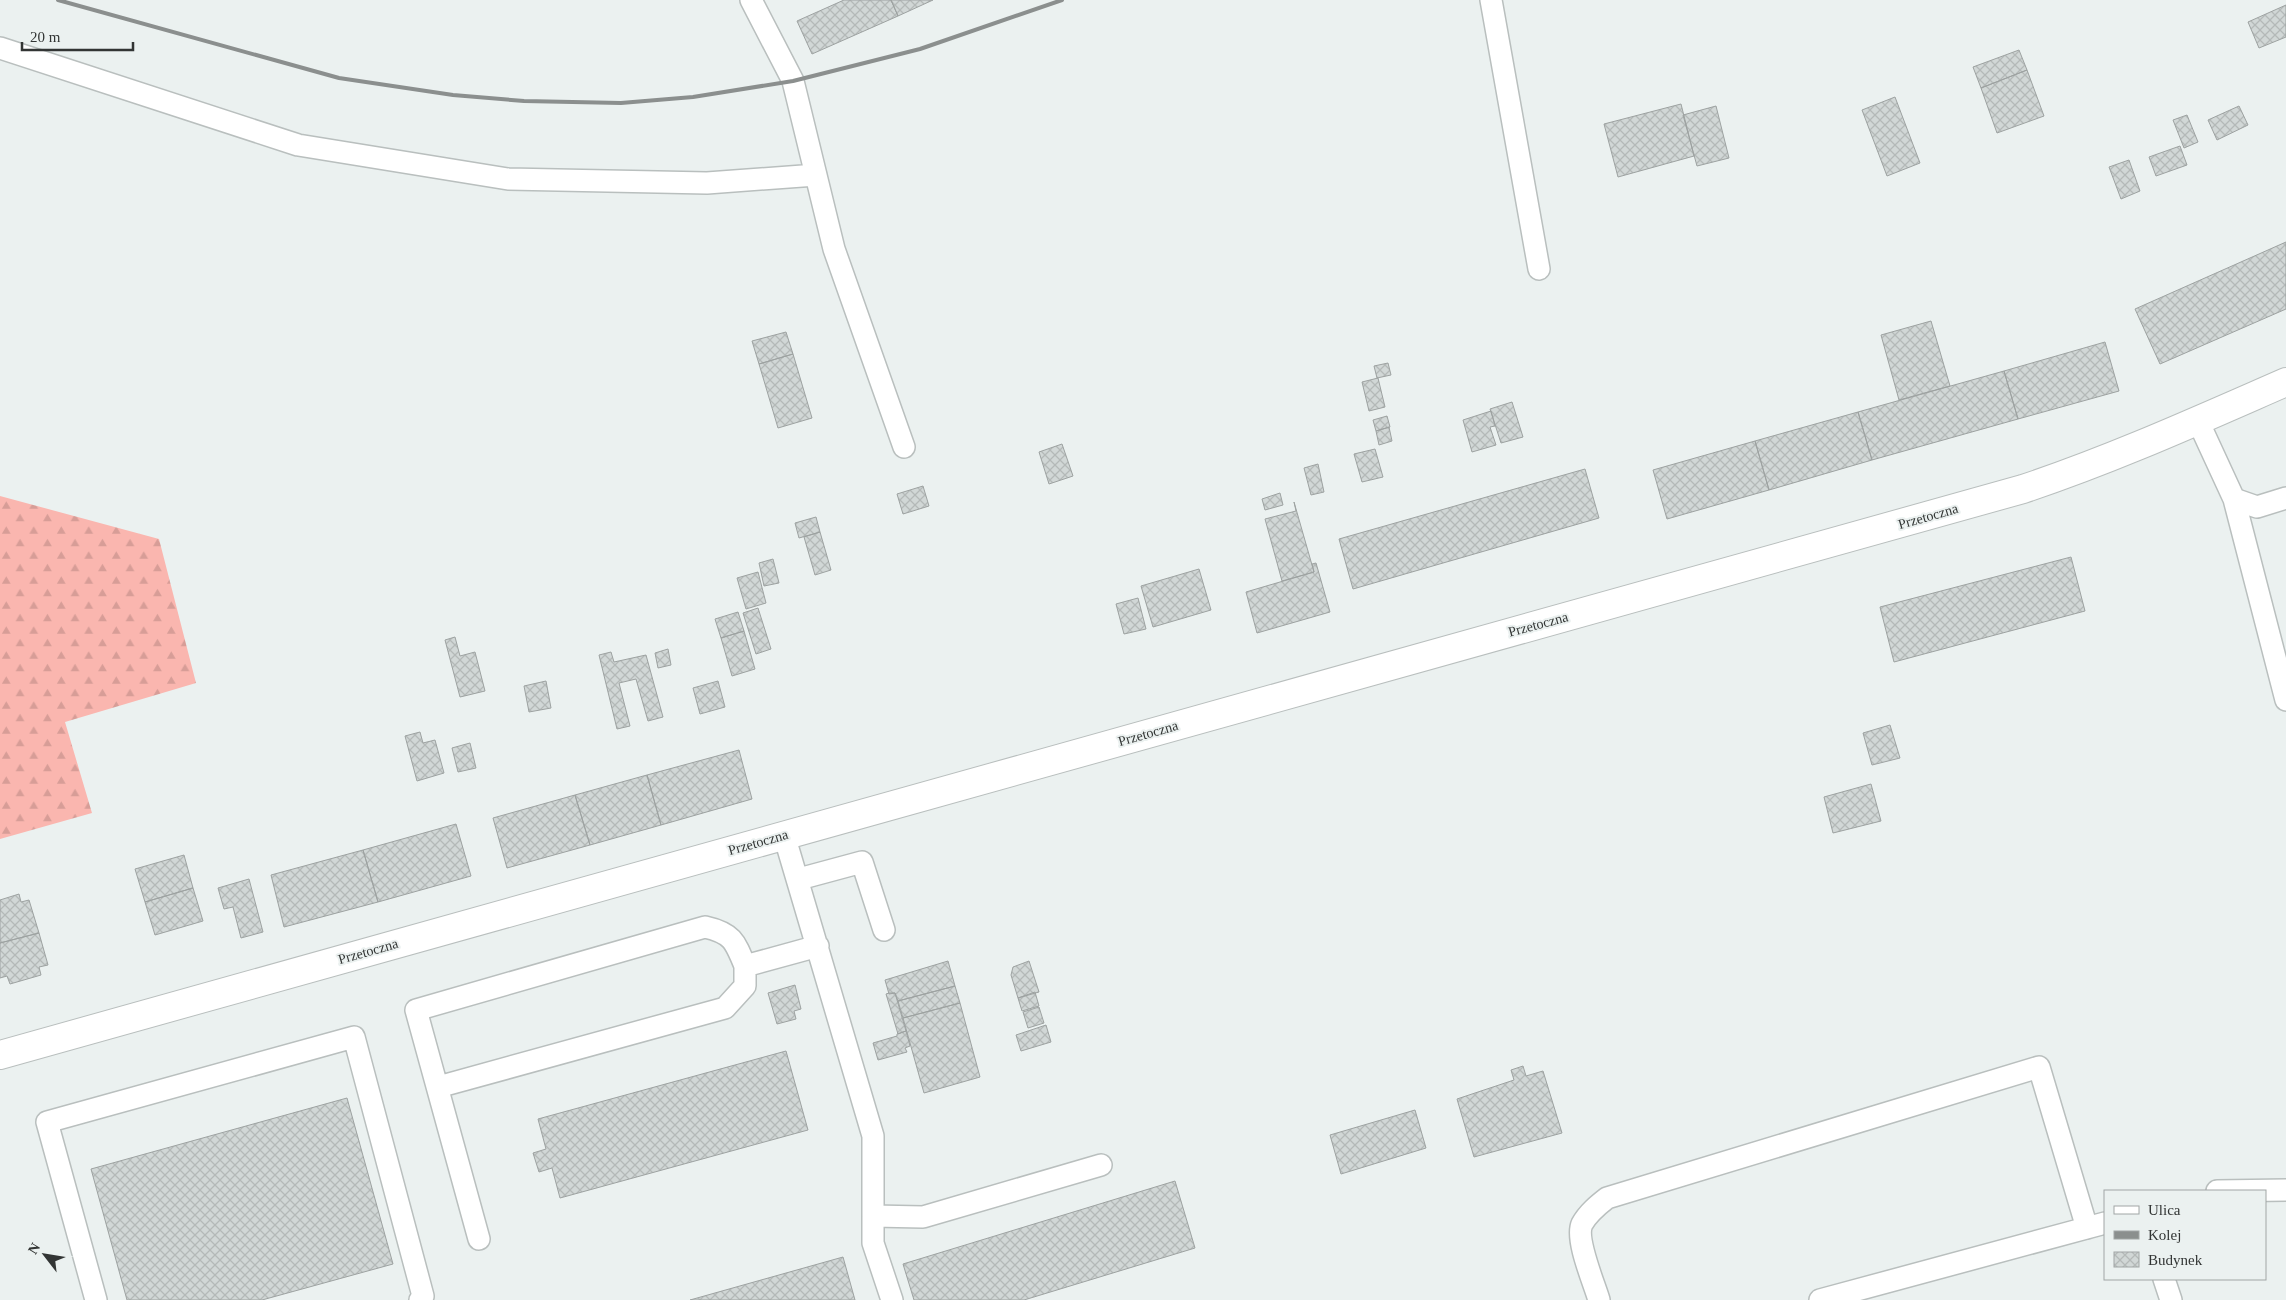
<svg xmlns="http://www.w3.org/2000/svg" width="2286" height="1300" viewBox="0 0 2286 1300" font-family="'Times New Roman',serif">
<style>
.forest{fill:url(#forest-firs)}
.building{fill:url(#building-cross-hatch);stroke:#9da2a1}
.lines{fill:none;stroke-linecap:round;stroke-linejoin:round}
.service-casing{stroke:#b9bfbe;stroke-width:24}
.minor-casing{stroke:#b9bfbe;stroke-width:30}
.service{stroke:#fff;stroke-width:21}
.minor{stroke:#fff;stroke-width:28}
.rail{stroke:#8b8f8e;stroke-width:4}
.labels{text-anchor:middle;stroke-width:4;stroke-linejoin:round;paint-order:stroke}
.street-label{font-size:14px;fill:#323534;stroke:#ebf1f0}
</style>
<defs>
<pattern id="forest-firs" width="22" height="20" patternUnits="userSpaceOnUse" patternTransform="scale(1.25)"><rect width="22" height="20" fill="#fab6af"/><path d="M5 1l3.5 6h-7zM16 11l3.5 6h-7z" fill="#d79d97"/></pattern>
<pattern id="building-cross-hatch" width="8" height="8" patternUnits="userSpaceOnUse" patternTransform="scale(1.25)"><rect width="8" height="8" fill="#d1d7d6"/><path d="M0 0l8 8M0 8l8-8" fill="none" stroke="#b4b9b8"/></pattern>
</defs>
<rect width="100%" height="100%" fill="#ebf1f0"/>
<path class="forest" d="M0,496l159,43 37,144 -131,39 27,91 -92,26z"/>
<path class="building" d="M844,0h47l7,16 -86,38 -15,-33z
M891,0h42l-35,16z
M2286,5v32l-27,11 -11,-26z
M2019,50l8,20 -46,18 -8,-21z
M2027,70l17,46 -47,17 -16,-45z
M1895,97l25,66 -33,13 -25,-66z
M1681,104l13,52 -76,21 -14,-53z
M1716,106l13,52 -32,8 -14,-51z
M2239,106l9,19 -31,15 -9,-20z
M2187,115l11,27 -14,6 -11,-28z
M2180,146l7,19 -31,11 -7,-19z
M2129,160l11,31 -19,8 -12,-32z
M2286,242v67l-126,55 -25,-55z
M1931,321l19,65 -51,14 -18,-65z
M786,332l7,22 -34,10 -7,-23z
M2105,342l14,49 -101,28 -14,-48z
M793,354l19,64 -34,10 -19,-64z
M1388,363l3,12 -14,3 -3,-12z
M2004,371l14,48 -146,41 -14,-48z
M1378,378l7,29 -16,4 -7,-29z
M1512,402l11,35 -22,6 -11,-34z
M1491,411l4,15 -5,1 6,18 -24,7 -9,-32z
M1858,412l14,48 -103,30 -14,-49z
M1387,416l3,11 -14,4 -3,-11z
M1389,427l3,14 -13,4 -3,-14z
M1755,441l14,49 -102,29 -14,-49z
M1062,444l11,32 -24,8 -10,-32z
M1375,449l8,28 -21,5 -8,-28z
M1318,464l6,28 -13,3 -7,-27z
M1585,469l14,49 -246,71 -14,-50z
M923,486l6,20 -26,8 -6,-20z
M1280,493l3,12 -18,5 -3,-11z
M1294,502l20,70 -32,9 -17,-62 31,-8z
M816,517l4,15 -21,6 -4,-15z
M820,532l11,38 -16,5 -11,-38z
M2071,557l14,54 -191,51 -14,-55z
M773,559l6,24 -15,3 -5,-23z
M1316,563l14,49 -73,21 -11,-41 68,-20 -2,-8z
M1199,569l12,41 -58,17 -12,-41z
M758,572l8,31 -20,6 -9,-31z
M1138,598l8,31 -22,5 -8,-30z
M758,608l13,41 -15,5 -13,-41z
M738,612l6,19 -23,7 -6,-19z
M744,631l11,38 -23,7 -11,-38z
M455,637l5,19 15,-4 10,39 -25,6 -15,-57z
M668,649l3,16 -13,3 -3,-15z
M611,652l3,10 32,-7 17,62 -15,4 -12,-42 -17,4 11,43 -13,3 -18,-74z
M546,681l5,27 -22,4 -5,-26z
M718,681l7,26 -25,7 -7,-26z
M1890,725l10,33 -28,7 -9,-32z
M420,732l3,11 12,-3 9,33 -27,8 -12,-45z
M470,743l6,25 -18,4 -6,-24z
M739,750l13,49 -91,26 -14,-50z
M647,775l14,50 -71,20 -15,-50z
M1871,784l10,37 -48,12 -9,-36z
M575,795l15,50 -83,23 -14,-50z
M456,824l15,52 -93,26 -15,-52z
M363,850l15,52 -94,25 -13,-52z
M184,855l9,33 -48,14 -10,-33z
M249,879l14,53 -22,6 -8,-31 -9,2 -6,-21z
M193,888l10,33 -48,14 -10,-33z
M19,894l2,8 8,-2 10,33 -39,10v-43z
M39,933l9,32 -9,2 2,8 -31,9 -3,-8 -7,2v-35z
M948,961l7,25 -57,15 -3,-8 -6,1 -4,-14z
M1029,961l10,31 -21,6 -7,-23 2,-8z
M795,985l6,24 -7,2 2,8 -19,5 -9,-31z
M955,986l5,17 -57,15 -5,-17z
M1035,992l4,14 -17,5 -4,-13z
M889,993h6l11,38 -8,3 -12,-40z
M960,1003l20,74 -56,16 -21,-75z
M1039,1007l5,16 -16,5 -5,-16z
M1046,1025l5,17 -30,9 -5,-16z
M906,1031l4,15 -5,2 2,4 -29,8 -5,-17 24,-7v-2z
M786,1051l22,79 -248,68 -8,-30 -13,4 -6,-19 13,-4 -8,-30z
M1523,1066l3,10 17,-5 19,62 -88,24 -17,-58 57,-19 -3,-10z
M347,1098l46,166 -131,36h-135l-36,-131z
M1415,1110l11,38 -85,26 -11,-39z
M1175,1181l20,67 -171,52h-110l-11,-36z
M843,1257l12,43h-165z"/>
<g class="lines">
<g class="service-casing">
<path id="service" d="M751,0l42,81 41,168 70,198
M1491,0l48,269
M0,48l298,97 210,34 199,4 109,-8
M2198,421l36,78 52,201
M2234,499l23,8 29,-9
M784,835l89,301v107l19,57
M799,879l63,-17 22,68
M438,1087l287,-79 20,-22v-20
M2217,1191l69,-1
M873,1216l50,1 178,-52
M479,1239l-63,-229 289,-83c27,6 30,14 40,39l73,-20
M2164,1279l7,21
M96,1300l-49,-178 307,-85 69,259 -3,4
M1599,1300c-5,-17 -24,-61 -17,-76 6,-11 16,-19 25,-26l432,-131 48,161
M1820,1300l285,-77"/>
</g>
<g class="minor-casing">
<path id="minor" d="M0,1055l2023,-566c90,-30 176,-69 263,-107"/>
</g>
<use href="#service" class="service"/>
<use href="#minor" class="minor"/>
<path class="rail" d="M58,0l281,78 114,17 71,6 97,2 72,-6 100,-16 127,-32 142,-49"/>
</g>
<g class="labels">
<g class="street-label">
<text transform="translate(1928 516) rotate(-16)" y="5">Przetoczna</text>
<text transform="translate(1538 624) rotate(-15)" y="5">Przetoczna</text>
<text transform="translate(1148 733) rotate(-16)" y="5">Przetoczna</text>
<text transform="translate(758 842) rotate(-16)" y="5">Przetoczna</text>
<text transform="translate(368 951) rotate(-16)" y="5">Przetoczna</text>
</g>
</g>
<rect x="2104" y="1190" width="162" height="90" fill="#ebf1f0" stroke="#a1a6a5"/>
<rect x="2114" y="1206" width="25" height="8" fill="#ffffff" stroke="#a1a6a5"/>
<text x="2148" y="1215" font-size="15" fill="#323534">Ulica</text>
<rect x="2114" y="1231" width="25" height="8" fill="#8b8f8e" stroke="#a1a6a5"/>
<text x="2148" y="1240" font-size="15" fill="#323534">Kolej</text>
<rect x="2114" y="1252" width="25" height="15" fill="url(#building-cross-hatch)" stroke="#a1a6a5"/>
<text x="2148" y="1265" font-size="15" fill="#323534">Budynek</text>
<g transform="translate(45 1255) rotate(301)" stroke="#ebf1f0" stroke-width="4" paint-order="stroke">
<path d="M0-4L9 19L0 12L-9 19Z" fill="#323534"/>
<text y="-8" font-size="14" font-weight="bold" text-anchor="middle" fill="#323534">N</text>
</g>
<path d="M22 42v8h111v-8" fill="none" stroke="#323534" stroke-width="2.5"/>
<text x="30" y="42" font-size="15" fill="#323534" stroke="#ebf1f0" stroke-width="4" paint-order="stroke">20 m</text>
</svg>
